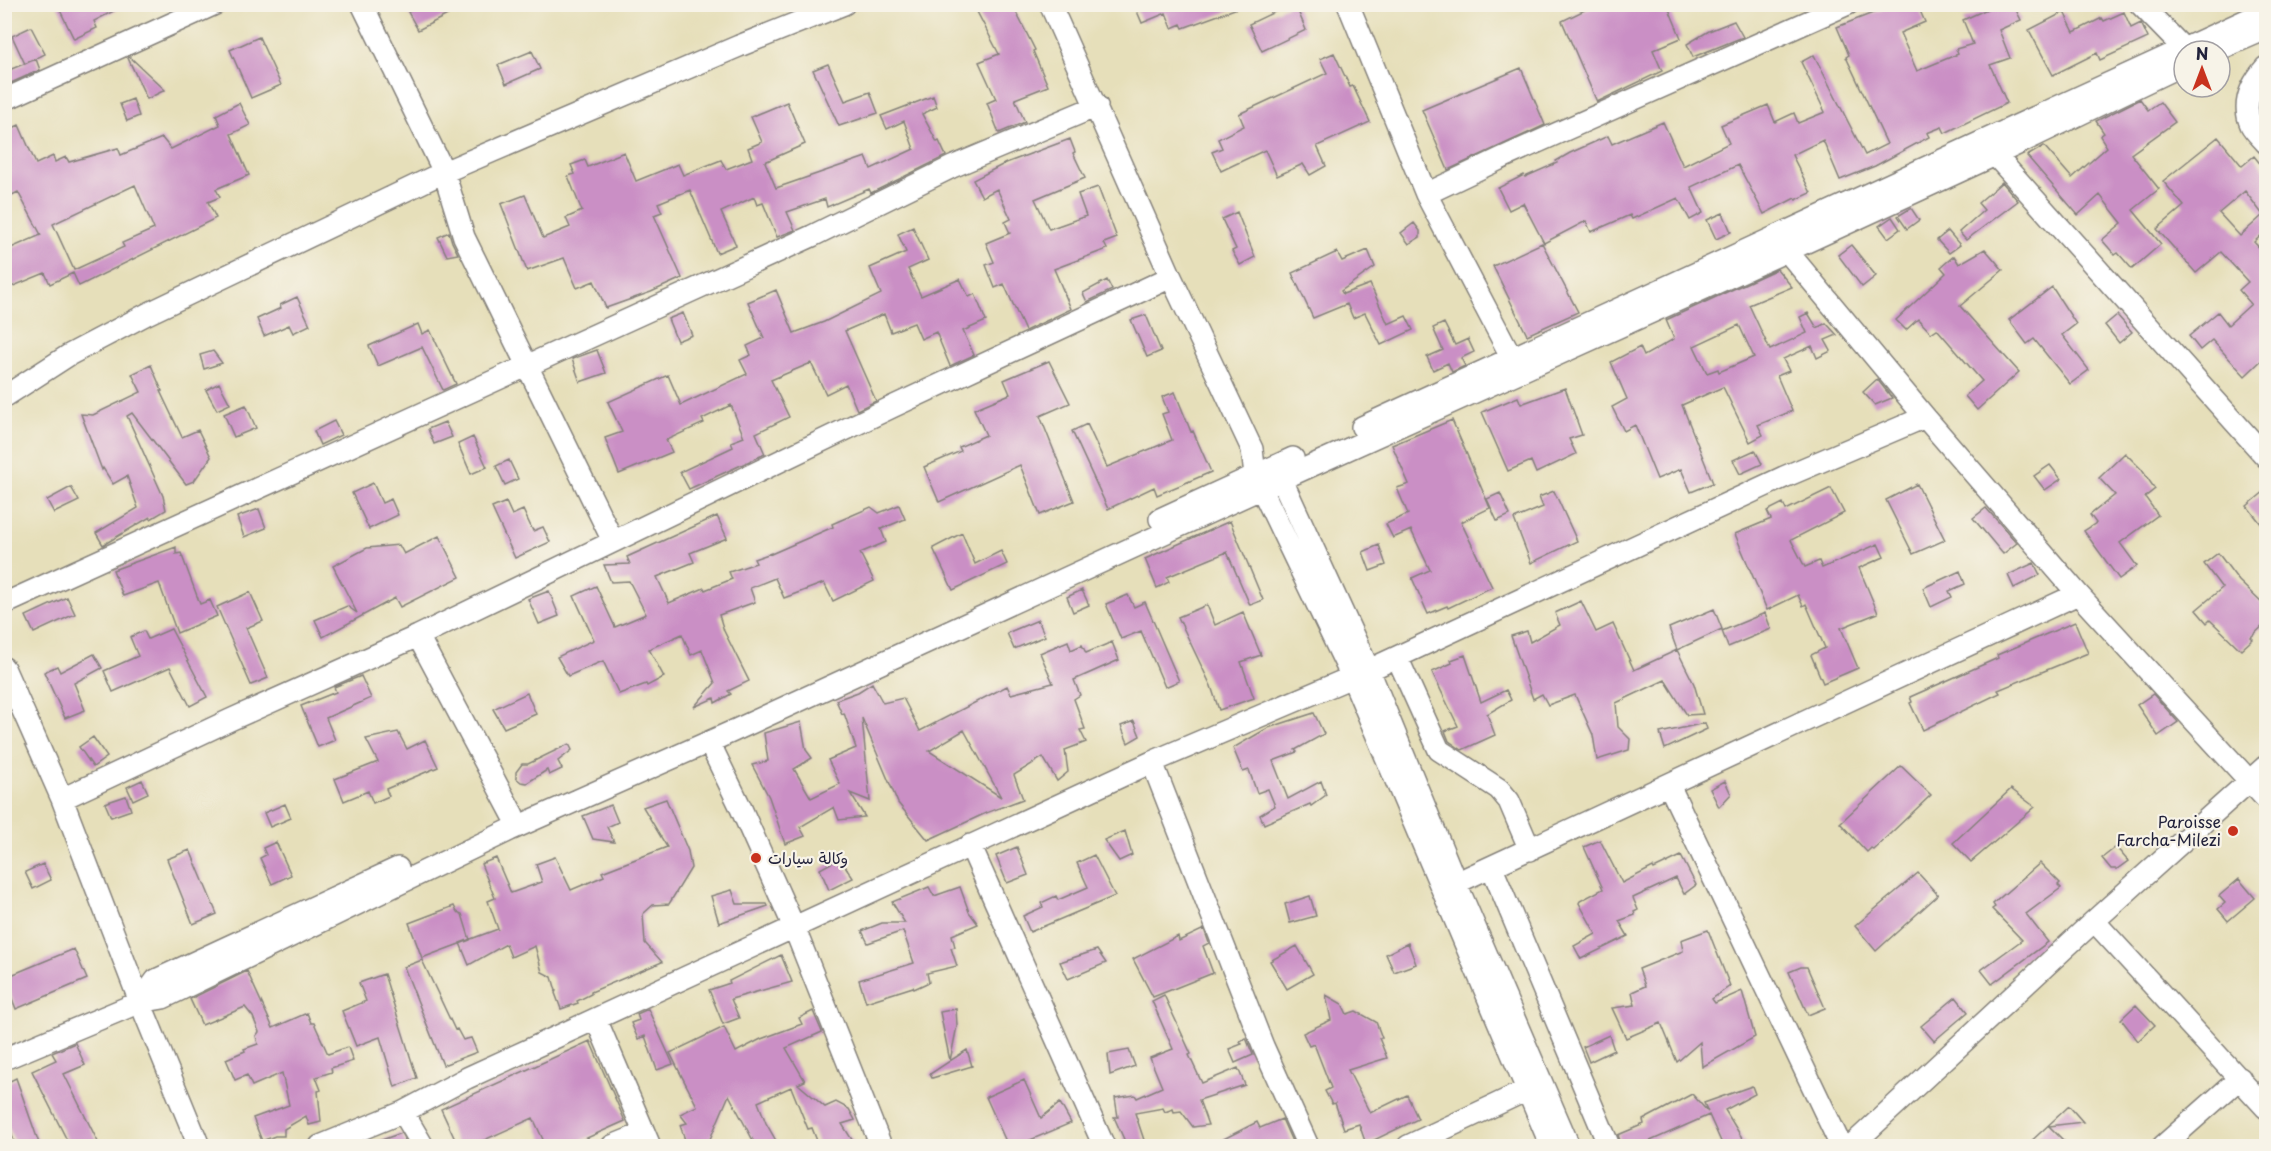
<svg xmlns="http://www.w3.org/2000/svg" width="2271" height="1151" viewBox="0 0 2271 1151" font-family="'Playpen Sans','Playpen Sans Arabic',sans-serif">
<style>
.building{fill:#ca8fc5;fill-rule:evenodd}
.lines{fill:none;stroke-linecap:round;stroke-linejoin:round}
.minor-casing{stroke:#84807a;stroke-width:24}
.minor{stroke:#fff;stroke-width:21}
.poi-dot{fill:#c8321e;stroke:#f7f3e8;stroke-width:2}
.labels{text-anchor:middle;stroke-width:4.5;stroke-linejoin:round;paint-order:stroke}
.poi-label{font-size:16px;fill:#22223b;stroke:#f7f3e8;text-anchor:end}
</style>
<rect width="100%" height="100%" fill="#f7f3e8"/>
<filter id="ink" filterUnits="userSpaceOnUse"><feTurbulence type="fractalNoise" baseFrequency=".0167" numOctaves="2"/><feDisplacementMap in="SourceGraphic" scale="12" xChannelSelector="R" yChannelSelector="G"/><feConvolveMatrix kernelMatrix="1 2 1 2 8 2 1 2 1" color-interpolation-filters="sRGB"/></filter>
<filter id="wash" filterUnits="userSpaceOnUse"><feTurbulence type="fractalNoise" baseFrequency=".008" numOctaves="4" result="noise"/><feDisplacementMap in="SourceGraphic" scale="24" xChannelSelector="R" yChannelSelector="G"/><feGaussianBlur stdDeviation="1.35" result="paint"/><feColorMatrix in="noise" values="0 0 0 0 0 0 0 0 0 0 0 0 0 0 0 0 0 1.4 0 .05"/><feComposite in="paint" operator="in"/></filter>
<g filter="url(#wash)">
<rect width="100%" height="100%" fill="#e6dfba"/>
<g id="blocks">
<path class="building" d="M57,4h70l-33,17 3,7 -23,11z
M423,4h46l-51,26 -10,-18z
M973,4h39l23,46 -2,1 15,35 -33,13 10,23 -26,11 -12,-30 9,-4 -17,-37 20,-8z
M1134,4h109v2l-60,22 -2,-4 -9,4 -6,-15 -24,10z
M1291,4h4l11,26 -44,21 -13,-27z
M1597,4h70l14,34 -28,12 9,21 -65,31 -35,-81z
M1896,4h21l8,18 -25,11 17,38 41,-17 -2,-5 17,-5 -10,-24 35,-16h15l8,16 -22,10 11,28 -20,7 17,38 -62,30 -3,-6 -15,6 2,4 -54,29 -35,14 -17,-40 -31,15 19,38 -15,7 -1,-2 -31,16 -26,-49 -47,22 12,26 -13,7 -12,-22 -46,21 -2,-4 -39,17 -5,-11 -42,22 -21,-40 -14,7 -11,-22 26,-13 1,2 32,-14 -1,-2 14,-8 38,-17 4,8 51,-22 20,44 46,-23 -8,-18 47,-20 7,17 19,-9 4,10 27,-11 -24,-50 13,-7 51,100 22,-11 -41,-87 3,-2 -12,-28z
M2064,12l10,20 28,-14 2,3 20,-9 7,16 10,-5 7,15 -48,22 -3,-7 -44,22 -24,-45z
M1734,21l9,16 -50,20 -6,-13 22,-13z
M31,27l14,27 -20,10 -13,-28z
M259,37l22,48 -30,13 -21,-48z
M532,51l8,18 -34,15 -8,-19z
M1334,53l16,34 3,-1 17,36 -53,24 9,20 -16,9 -7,-11 -26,12 -12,-26 -44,21 -9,-19 10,-4 -4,-9 26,-13 -5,-12 88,-41 -7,-14z
M130,57l35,33 -18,9 -19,-41z
M36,59l4,11 -36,16v-14z
M828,64l17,37 25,-9 8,21 -39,13 -26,-56z
M1521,68l24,57 -97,45 -26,-60z
M933,96l4,11 -15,7 15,28 2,-1 7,15 -75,37 -2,-4 -42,18 -2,-8 -38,13 8,18 -18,7 -14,-34 -6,2 -3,-8 -33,15 15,33 -19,8 -27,-63 -32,13 4,9 -8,3 28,63 -31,14 -45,16 -12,-27 -17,7 -13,-30 -37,13 -26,-67 24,-9 18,43 27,-11 -4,-9 16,-7 -14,-35 7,-2 -4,-9 14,-5 3,7 36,-15 12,29 42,-17 5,11 38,-15 5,9 26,-10 -4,-11 14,-6 -11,-25 36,-15 18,42 -40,18 11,26 90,-31 5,12 43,-20 -10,-28 -17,8 -6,-13z
M133,99l6,17 -12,5 -7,-17z
M2140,99l8,11 12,-8 15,20 -44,32 28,35 -26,21 28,34 -29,25 -14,-16 -3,2 -13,-15 20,-17 -22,-28 -22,20 -51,-59 17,-10 28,32 35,-31 -7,-11 4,-3 -8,-12z
M239,103l11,22 -19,9 18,41 -33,14 4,8 -12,5 8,16 -137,68 -6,-13 -23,11 -5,-11 -41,17v-39l37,-16 -23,-43 -14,7v-67l15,-7 17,39 17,-8 2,6 11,-5 3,5 49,-14 3,7 41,-17 9,11 49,-24 -4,-10zM135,185l19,44 -32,14 2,4 -50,23 -21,-46z
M2218,137l24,29 12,-10 12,15v60l-12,11 12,13v101l-21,20 -33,-36 -12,10 -11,-14 29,-24 10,13 23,-21 -12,-14 9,-8 -27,-30 -25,21 -39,-44 27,-23 -21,-25zM2245,191l18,24 -23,21 -21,-23z
M1070,139l5,13 -2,1 12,25 -50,21 14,30 37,-13 -8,-22 20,-7 19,51 -13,5 3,6 -53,20 17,40 -46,22 -21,-47 -9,4 -9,-23 8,-3 -8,-19 24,-10 -5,-11 6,-3 -14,-30 -15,8 -9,-17 33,-17z
M2002,182l16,19 -52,39 -7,-8 25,-22 -6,-7z
M1911,208l8,12 -12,9 -9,-13z
M1237,212l18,45 -15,8 -8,-14 4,-2 -14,-30z
M1723,213l8,19 -15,7 -9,-19z
M1892,217l8,12 -12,9 -9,-12z
M1414,223l6,8v6l-11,7 -8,-11z
M913,227l15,33 -20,9 13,27 39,-17 9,18 6,-3 11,27 -23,10 11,24 -24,11 -14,-34 -15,7 -7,-16 -23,9 -7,-18 -39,17 31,70 -19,9 -11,-26 -20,10 -15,-31 -40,17 18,37 -33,16 9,21 -76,35 -9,-17 53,-25 -2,-5 13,-5 -13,-32 -29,14 2,4 -38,17 6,12 -53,22 -14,-36 17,-6 -14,-30 60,-27 13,30 66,-31 -7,-14 11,-5 -4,-9 17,-8 -16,-36 28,-12 18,43 30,-11 57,-28 -11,-26 36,-16 -8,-18z
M1948,231l12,14 -11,8 -12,-13z
M449,232l3,10 6,12 -11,2 -9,-19z
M1542,243l36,69 -51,23 -34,-69z
M1851,245l25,31 -14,11 -24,-32z
M1985,249l18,21 -43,36 59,66 -42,38 -12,-14 17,-15 -45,-52 -6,4 -13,-14 -12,11 -10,-10 50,-47 -5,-6 13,-11 5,8z
M1368,250l7,17 -34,24 2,3 27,-10 18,40 18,-8 7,14 -32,15 -16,-32 -12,5 -6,-14 -34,14 -21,-45 45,-21 5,9z
M1777,269l15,18 -43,18 21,45 37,-17 -7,-16 8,-4 9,15 9,-5 11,12 -12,5 6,11 -14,7 -5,-12 -29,13 6,12 -12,5 15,35 -34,14 5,10 -13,7 -27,-55 -41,18 31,78 -22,9 -10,-23 -24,10 -22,-54 -11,6 -12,-24 15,-8 -16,-37 29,-15 4,9 30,-17 -8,-19zM1739,325l15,32 -35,15 -1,-3 -11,4 -13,-27z
M1107,280l5,10 -25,12 -4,-9z
M2052,287l24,37 -14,11 27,35 -19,14 -36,-45 -7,5 -18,-24z
M297,297l13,28 -17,8 -4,-8 -25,11 -7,-17 24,-11 -1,-3z
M683,313l9,22 -15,6 -9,-22z
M1146,315l15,36 -14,6 -16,-37z
M2117,315l15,17 -13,11 -14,-18z
M1444,323l11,22 13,-6 6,13 -13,6 4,8 -13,6 -4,-9 -15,7 -6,-13 16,-7 -10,-22z
M418,324l4,10 8,-4 26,54 -13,6 -21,-43 -44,19 -9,-20z
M597,350l9,23 -26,9 -8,-23z
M213,351l9,12 -18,6 -4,-14z
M1049,361l21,42 -30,13 34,85 -34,14 -20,-50 -81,37 -15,-35 37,-16 -2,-4 27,-12 -12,-26 36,-15 -6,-14z
M151,365l11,26h-2l22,46 16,-7 13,27 -17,24 -8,3 -54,-71 -5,3 36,80 3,14 -15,9 -1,-2 -47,28 -7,-12 42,-25 -11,-32 -14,8 -10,-16 -1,2 -21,-56 12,1 48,-23 -9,-18z
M1877,379l15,19 -17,7 -12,-13z
M219,383l11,21 -13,6 -11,-20z
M1565,388l17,47 -13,4 7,15 -40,19 -5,-12 -23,10 -26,-59 36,-15 3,7z
M1175,392l16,40 2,-1 18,41 -54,23 -3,-8 -46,22 -36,-78 15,-7 20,43 65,-27 -10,-26 6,-2 -6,-15z
M246,405l10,23 -22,9 -10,-23z
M1452,420l38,88 -29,14 31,65 -44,21 -1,-2 -19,8 -16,-36 18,-8 -19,-40 -18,8 -7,-14 22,-10 -11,-26 12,-4 -17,-39z
M334,421l7,14 -21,10 -6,-14z
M445,422l7,15 -18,7 -6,-15z
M473,437l14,30 -16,7 -13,-30z
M1755,450l7,14 -22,10 -7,-14z
M2125,453l17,17 13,19 -10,8 13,18 -38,28 17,23 -18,13 -35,-48 12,-8 -6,-8 25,-20 -16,-17z
M509,460l9,19 -13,6 -9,-19z
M2050,465l11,14 -16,11 -11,-14z
M373,483l9,20 9,-4 7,16 -29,14 -17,-36z
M1917,484l28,56 -32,14 -27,-54z
M71,487l8,14 -25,12 -7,-13z
M1831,488l13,25 -53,27 14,27 14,-6 3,7 56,-24 6,13 -25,11 19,45 -37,15 17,40 -35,15 -12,-28 14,-7 -19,-44 -3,2 -5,-11 -31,15 -32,-76 36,-15 -4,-8 16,-8 3,7z
M2266,490v40l-19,-24z
M1554,491l23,50 -46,22 -17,-44 29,-12 -4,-10z
M1500,493l10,22 -13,6 -10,-22z
M506,502l6,13 11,-5 10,21 10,-4 7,15 -35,16 -23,-50z
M899,505l6,14 -24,10 5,13 -26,11 14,28 -41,20 -9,-18 -40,15 -9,-20 -25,10 5,14 -36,13 5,16 25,50 -21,10 3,3 -16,9 -1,-5 -20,9 21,-24 -13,-33 -11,5 -9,-21 -33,15 15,28 -17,9 -1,-2 -27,10 -16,-33 -35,15 -11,-19 37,-17 -20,-44 22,-10 19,41 31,-13 -17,-33 -18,1 -7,-17 26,-1 -3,-7 90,-41 10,22 -37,15 4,9 -37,15 12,26 35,-15 1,2 27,-11 -3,-7 27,-9 -2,-4 17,-6v1l62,-27 -1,-3 39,-17 8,6z
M1986,508l31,35 -14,11 -30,-36z
M259,509l7,19 -22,9 -7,-20z
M1230,521l33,79 -13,5 -23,-53 -60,25 2,5 -12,6 -12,-29z
M962,533l13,31 26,-13 6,13 -54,26 -20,-42z
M439,536l21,41 -60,30 -5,-9 -72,39 -8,-17 32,-14 10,7 -24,-47 34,-18 32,-3 5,9z
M1379,545l7,20 -16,6 -7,-19z
M176,547v7l5,-1 19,51 10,-4 7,16 -40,17 -18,-50 -36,13 -10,-26z
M2218,553l21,28 27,26v16l-15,14 2,2 -12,11 -31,-30 -3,3 -11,-13 26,-22 -18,-24z
M2034,563l6,12 -26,13 -6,-13z
M1960,571l5,13 -16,7 3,6 -21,10 -8,-19z
M1082,590l7,15 -16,7 -6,-15z
M549,591l10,25 -20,8 -11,-25z
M250,592l13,29 -17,7 22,50 -17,7 -34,-78z
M1128,595l6,12 11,-5 34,79 -14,6 -24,-56 -20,8 -15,-35z
M67,597l8,17 -41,19 -8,-17z
M1581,601l15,31 17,-8 21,46 43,-20 17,34 9,30 -16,1 -22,-35 -49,23 2,24 12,12 -1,11 -32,10 -4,-25 -18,-40 -27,10 -6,-11 -9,5 -22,-63 16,-5 3,11 30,-17 -5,-12z
M1207,605l8,20 28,-13 18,43 -20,7 13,36 -35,12 -8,-24 -33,-69z
M1714,609l8,20 -45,21 -8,-22z
M1765,613l6,16 -43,18 -6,-16z
M1038,620l7,16 -31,13 -7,-16z
M2075,622l13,31 -90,37 2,3 -77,37 -13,-27 2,-1 -2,-5 88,-39 -1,-3z
M171,629l36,68 -17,9 -20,-39 -57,25 -9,-21 34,-15 -8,-19 14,-6 4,8z
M1068,641l3,9 11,-5 4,8 26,-11 7,18 -45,20 6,15 -6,4 11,30 -5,1 6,12 -21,8 3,22 -11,9 -14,-24 -29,18 9,24 -37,14 -58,27 -30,-37 -36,-85 8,83 -20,-8 15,24 -26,3 -5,-13 -34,20 5,9 -20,8 -16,-47 -17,-32 16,-4 -4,-28 37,-11 5,28 6,8 -18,11 17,29 29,-14 -12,-24 28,-12 -12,-35 -2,1 -6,-14 22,-8 14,-9 11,20 20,-5 17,33 87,-45 4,8 42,-11 -13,-30zM964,730l37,67 -72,-46z
M94,654l8,14 -28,15 11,27 -20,8 -21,-46 13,-6 3,6z
M1465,655l16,47 25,-12 5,10 -24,14 8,21 -33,15 -13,-9 -4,-10 13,-5 -26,-54 20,-9 -1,-3z
M361,676l10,22 -45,20 9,22 -17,7 -17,-41 35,-14 -2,-5z
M527,693l9,21 -32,14 -11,-19z
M2153,694l25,28 -20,14 -21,-31z
M1314,713l10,21 -29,16 2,2 -24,9 15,38 33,-18 5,14 -15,11 -1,-2 -46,20 -4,-9 15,-9 -7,-17 -11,4 -8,-23 -6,2 -10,-24 35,-20z
M1134,721l6,15 -12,7 -7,-17z
M1705,723l2,6 -42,20 -5,-16z
M398,732l9,17 18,-9 13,27 -52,22 3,7 -16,7 -5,-12 -24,10 -9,-22 43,-17 -12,-23z
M93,737l14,20 -14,10 -14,-20z
M569,744l3,6 -14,11 4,8 -13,6 -2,-5 -20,13 -6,-1 -5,-4v-6l6,-8h6z
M1901,766l30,29 -58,55 -2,-2 -4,4 -27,-29z
M142,780l6,13 -15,7 -6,-13z
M1725,781l6,13 -12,13 -9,-18z
M2011,789l24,18 -64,55 -18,-19z
M126,796l5,14 -20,7 -6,-14z
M666,799l22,52 3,17 -22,36 -16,1 -10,9 2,29 17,19 -71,30v2l-14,7 1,2 -17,6 -6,-16 1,-2 -4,-14 -10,-5 -7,-26 -24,11 -5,-13 -37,21 -9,-22 38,-14 -10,-28 7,-3 -14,-34 15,-6 15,35 31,-11 -6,-18 19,-7 16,33 33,-14 -2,-4 65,-25 -24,-40z
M285,804l6,14 -21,9 -6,-14z
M611,805l7,17 -11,5 7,15 -21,-3 -10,-23z
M1125,831l7,24 -13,6 -15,-21z
M1600,840l22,43 31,-16 1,2 27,-13 15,29 -12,9 -8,-16 -43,20 5,12 -4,2 1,3 -16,6 9,15 -47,23 -7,-13 22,-12 -17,-31 1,-2 23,-12 -19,-42z
M276,842l15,33 -19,9 -12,-26 6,-3 -3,-7z
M1017,847l11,28 -21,8 -11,-27z
M2116,847l12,14 -11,8h-6l-9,-11z
M190,850l27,64 -24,10 -26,-65z
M1094,855l21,41 -85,36 -7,-16 20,-9 -2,-4 15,-7 2,4 30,-13 -11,-24z
M840,858l13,20 -24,12 -9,-21z
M2040,863l20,20 -2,2 3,3 -35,26 22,28 -56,42 -11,-14 41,-30 -30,-31 3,-2 -2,-3z
M43,864l8,16 -18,9 -8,-17z
M1918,873l20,22 -62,56 -21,-25z
M2239,879l16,19 -27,23 -10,-12 7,-6 -6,-7z
M929,887l5,9 26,-9 9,25 9,12 -26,11 3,12 -4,1 6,18 -30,7 2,9 -15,7 -1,-2 -47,15 -7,-22 55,-17 -11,-32 -35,12 -6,-12 20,-8h23l-13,-21z
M732,890l5,14h30l1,2 -49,17 -8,-27z
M1310,896l6,20 -26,7 -5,-19z
M454,906l3,6 5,2 8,26 -48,18 -13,-35z
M1204,929l5,14 -6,3 10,27 -60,24 -20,-38 45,-23 1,5z
M1708,930l22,56 -18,13 3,4 27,-12 13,46 -53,30 -2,-25 -23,20 -16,-39 -35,15 -14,-30 23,-3 -3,-13 13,-6 -6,-17 44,-18 -2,-11z
M1408,943l8,21 -22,8 -8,-18z
M1297,946l16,28 -26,15 -17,-28z
M74,949l13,30 -71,30 -12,-31z
M1097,950l9,13 -38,16 -8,-17z
M781,955l11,27 -61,17 8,19 -16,6 -14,-34 21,-7 -1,-2z
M422,960l33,70 2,-1 6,11 8,-2 6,14 -34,13 -39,-98z
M1801,967h6l18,41 -17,7 -19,-43z
M247,971l26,57 34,-15 4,10h3l14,31 20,-7 5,14 -22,7 1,4 -16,5 5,13 -3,1 3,31 -12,3 -3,-9 -22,13v7h-9l-13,5 -9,-23 36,-13 -7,-32 -30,13 -5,-11 -12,5 -9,-21 19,-8 -1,-2 14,-5 -2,-8 3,-4 -6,-15 -8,-10 -43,18 -12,-26z
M384,974l33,104 -22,9 -15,-50 -24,9 -14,-35 24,-10 -7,-18z
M1164,995l27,59 -2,1 13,28 36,-15 7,17 -46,15 9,25 -15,2 -12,-16 -7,1 -1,-3 -8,3 -2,-4 -28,5 11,33h-19l-13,-29h4l-3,-19 20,-3 2,3 25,-11 -12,-29 23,-9 -21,-48z
M1326,995l16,9 5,10 9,-3 20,11 6,16h-3l8,20 -39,12 22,43 37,-18 11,24 -52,25 -7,-20 -15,5 -9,-26 -3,1 -7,-13 6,-3 -17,-44 -5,2 -6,-13 28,-13z
M1956,997l12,15 -34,29 -13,-15z
M2136,1005l19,20 -17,16 -17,-22z
M648,1009l25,55 -16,6 -12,-34 -7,3 -7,-16 8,-3 -2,-6z
M956,1009l1,17 -7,35 17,-11 5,16 -40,12 -2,-4 20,-13 -10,-49z
M813,1011l9,21 -36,16 19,33 -7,3 27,23 11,-5 13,7 6,11 -13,4 14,22h-37l-7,-18 -4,1 -17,-42 -33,15 8,21 13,23h-23l-27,-51 -22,51h-20l-7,-21 7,-2 -7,-9 17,-8 -27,-53 54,-26 12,25 25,-13 41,-15 -3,-6z
M1609,1035l5,15 -25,12 -6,-15z
M1246,1038l7,17 -18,8 -6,-14 13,-5 -2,-3z
M590,1041l35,80 -56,25h-23l-13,-28 -62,28h-13l-17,-37z
M75,1043l10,22 -21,9 36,72h-30l-38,-75 24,-11 -4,-7z
M1129,1050l6,16 -25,9 -2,-21z
M16,1078l24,68h-24l-12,-31v-31z
M1024,1080l17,38 19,-15 11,20 -55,23h-8l-22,-49z
M1752,1086l3,8 -30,16 22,36h-24l-14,-31 -70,31h-17l-4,-11 26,-11 -1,-4 49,-26 16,18 -4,-9z
M2069,1106l14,16 -34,4 20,20h-43z
M1282,1119l12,27h-84l47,-24 3,6z
M401,1133l7,13h-39l-1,-1z"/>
</g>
</g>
<g filter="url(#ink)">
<use href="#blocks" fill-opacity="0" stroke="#84807a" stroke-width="1.5"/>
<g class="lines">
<g class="minor-casing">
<path id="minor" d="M362,4l82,168 20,65 149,304
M1050,4l121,273 81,172 3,26 97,202 199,469
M1348,4l78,190 86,164
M2140,4l43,44
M2215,51l51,-22
M2266,67c-14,16 -25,36 -15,58 3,6 11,13 15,18
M4,100l211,-96
M1995,155l271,302
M1426,194l78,-37 344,-153
M1787,251l138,166 153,177 188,205
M4,397l65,-42 78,-41 297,-142 295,-126 105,-42
M1362,427l904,-416
M1276,467l93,203 87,213 113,263
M1160,519l133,-61
M4,604l808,-368 140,-69 145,-61
M418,636l95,179
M1397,657l42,93 60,39 10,12 21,49
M4,668l58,131 78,203 59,144
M1369,670l415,-193 141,-60
M709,742l30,62 55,123 87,219
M1152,762l111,284 45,100
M1669,785l172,361
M62,799l168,-79 188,-84 474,-229 279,-130
M970,845l134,301
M1492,868l117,278
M1456,883l622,-289
M2094,921l172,187
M140,1002l16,-22 242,-112
M596,1019l54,127
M4,1059l136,-57 23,-4 347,-168 219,-97 553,-254 505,-228 208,-96 189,-91
M403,1112l20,34
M320,1146l83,-34 64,-34 72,-33 613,-283 200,-85
M612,1146l32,-13
M1408,1146l119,-56
M1851,1146l243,-225 172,-155
M2163,1146l77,-68"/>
</g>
<use href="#minor" class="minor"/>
</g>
</g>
<g class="poi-dot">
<circle cx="2233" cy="831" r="6"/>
<circle cx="756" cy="858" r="6"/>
</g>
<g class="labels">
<g class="poi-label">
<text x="2221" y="828">Paroisse<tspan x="2221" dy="18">Farcha-Milezi</tspan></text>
<text x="768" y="864" text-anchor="start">وكالة سيارات</text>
</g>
</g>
<rect width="2271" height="1151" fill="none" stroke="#f7f3e8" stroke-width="24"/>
<g transform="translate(2202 69)"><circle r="28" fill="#f7f3e8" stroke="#a29fa3" stroke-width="1.5"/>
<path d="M0-4.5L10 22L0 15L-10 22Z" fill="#c8321e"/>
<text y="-9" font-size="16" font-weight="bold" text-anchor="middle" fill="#22223b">N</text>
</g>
</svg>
